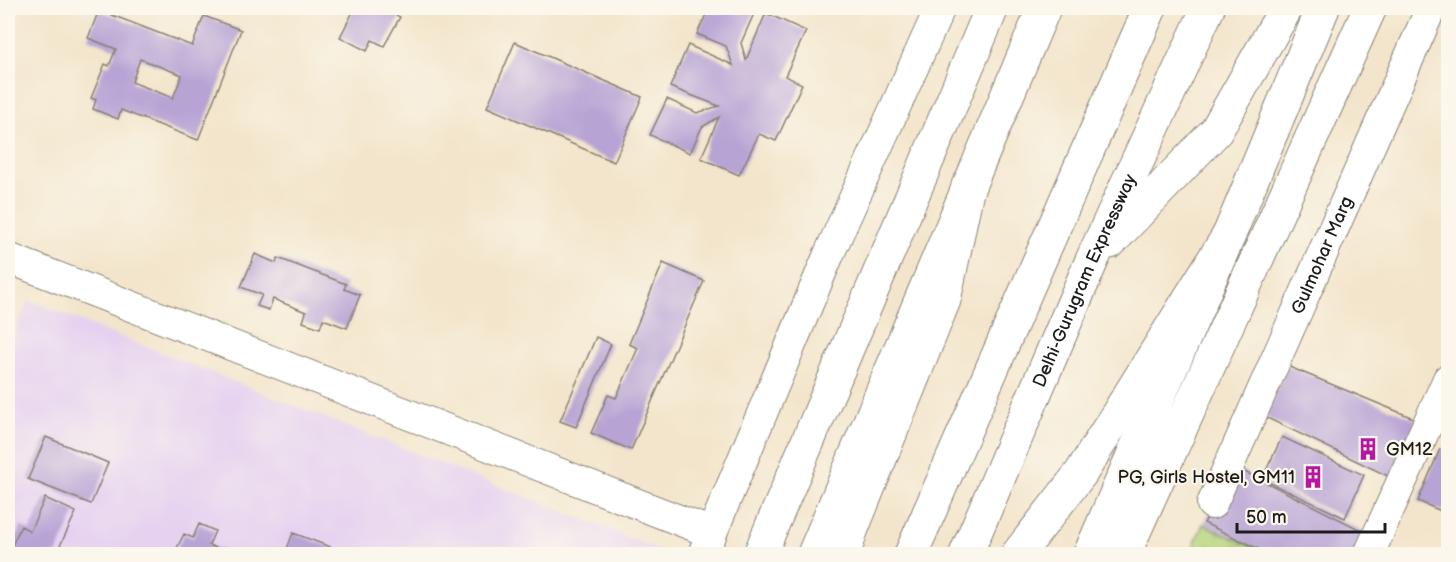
<svg xmlns="http://www.w3.org/2000/svg" width="1456" height="562" viewBox="0 0 1456 562" font-family="'Balsamiq Sans',sans-serif">
<style>
.built{fill:#e6d2f0}
.park{fill:url(#park-crowns);stroke:#68764a;stroke-width:1.5}
.building{fill:#b7a3d4;fill-rule:evenodd}
.lines{fill:none;stroke-linecap:round;stroke-linejoin:round}
.minor-casing{stroke:#888074;stroke-width:32}
.major-casing{stroke:#888074;stroke-width:35}
.highway-casing{stroke:#888074;stroke-width:35}
.minor{stroke:#fff;stroke-width:30}
.major{stroke:#fff;stroke-width:33}
.highway{stroke:#fff;stroke-width:33}
.labels{text-anchor:middle;stroke-width:4.5;stroke-linejoin:round;paint-order:stroke}
.street-label{font-size:18px;fill:#1c1c1c;stroke:#fbf7ec}
.poi-label{font-size:18px;fill:#1c1c1c;stroke:#fbf7ec;text-anchor:start}
</style>
<defs>
<pattern id="park-crowns" width="20" height="18" patternUnits="userSpaceOnUse" patternTransform="scale(1.5)"><rect width="20" height="18" fill="#b4d177"/><path d="M2 6a3 3 0 1 1 6 0M12 15a3 3 0 1 1 6 0" fill="none" stroke="#9ab366"/></pattern>
</defs>
<rect width="100%" height="100%" fill="#fbf7ec"/>
<filter id="ink" filterUnits="userSpaceOnUse"><feTurbulence type="fractalNoise" baseFrequency=".0167" numOctaves="2"/><feDisplacementMap in="SourceGraphic" scale="12" xChannelSelector="R" yChannelSelector="G"/><feConvolveMatrix kernelMatrix="1 2 1 2 8 2 1 2 1" color-interpolation-filters="sRGB"/></filter>
<filter id="wash" filterUnits="userSpaceOnUse"><feTurbulence type="fractalNoise" baseFrequency=".008" numOctaves="4" result="noise"/><feDisplacementMap in="SourceGraphic" scale="24" xChannelSelector="R" yChannelSelector="G"/><feGaussianBlur stdDeviation="1.35" result="paint"/><feColorMatrix in="noise" values="0 0 0 0 0 0 0 0 0 0 0 0 0 0 0 0 0 1.4 0 .05"/><feComposite in="paint" operator="in"/></filter>
<g filter="url(#wash)">
<rect width="100%" height="100%" fill="#f3e5cb"/>
<path class="built" d="M28,300l642,254h-662v-203z"/>
<path class="park" d="M1203,524l64,30h-77z"/>
<g id="blocks">
<path class="building" d="M355,8h26l19,9 -16,29 -12,-6 -5,11 -27,-14z
M709,8l47,1 -15,34 5,17 20,-47 40,18 -21,45 17,8 -26,57 -17,-7 -20,41 -38,-17 18,-41 -17,10 -12,26 -40,-18 17,-36 30,14 22,-7 -49,-19 18,-42 45,20 -7,-19 -29,-12z
M99,10l93,36 12,-30 37,14 -43,110 -77,-30 -3,9 -25,-10 3,-9 -5,-2 14,-34 4,2 7,-17 -28,-11zM140,59l42,16 -9,23 -41,-16z
M515,42l127,55 -28,65 -127,-55z
M255,254l21,9 2,-5 68,26 -2,5 16,6 -13,33 -24,-9 -3,9 -17,-6 3,-10 -33,-13 -4,11 -12,-4 5,-11 -21,-8z
M663,263l41,18 -73,169 -40,-17 17,-38 8,3 22,-50 -9,-4z
M596,337l15,7 -35,83 -16,-6z
M1287,366l131,54 -26,58 -127,-61z
M46,437l62,26 -17,41 -63,-25z
M1282,437l82,38 -19,43 -83,-39z
M1440,449l8,3v62l-30,-13z
M1235,467l138,69 -8,18h-96l-65,-31z
M45,498l31,14 -20,42h-48l13,-28 9,5z
M199,524l16,7 -6,14 21,9h-56l10,-20 9,4z
M293,533l56,21h-64z"/>
</g>
</g>
<g filter="url(#ink)">
<use href="#blocks" fill-opacity="0" stroke="#888074" stroke-width="1.5"/>
<g class="lines">
<g class="minor-casing">
<g id="minor">
<path d="M8,258l704,275"/>
<path id="s1" d="M1212,504l219,-496"/>
<path d="M703,554l126,-300 111,-246"/>
<path d="M1369,554l79,-175"/>
</g>
</g>
<g class="major-casing">
<path id="major" d="M760,554l232,-546
M814,554l230,-546
M1090,554l139,-319 94,-227
M1124,554l246,-546"/>
</g>
<g class="highway-casing">
<g id="highway">
<path d="M1110,242l106,-111 70,-123"/>
<path d="M844,554l7,-23 93,-231 24,-114"/>
<path d="M911,554l239,-546"/>
<path id="s2" d="M966,554l126,-294 116,-252"/>
<path d="M1018,554l63,-81 148,-238"/>
</g>
</g>
<use href="#minor" class="minor"/>
<use href="#major" class="major"/>
<use href="#highway" class="highway"/>
</g>
</g>
<defs>
<g id="building-bare" transform="scale(1.8)"><path d="M-4-6H4V6H1V3H-1V6H-4ZM-2.5-4.3h1.7v1.8h-1.7ZM.8-4.3h1.7v1.8H.8ZM-2.5-1h1.7V.8h-1.7ZM.8-1h1.7V.8H.8Z" fill="#b5179e" stroke="#fbf7ec" stroke-width="2.5" paint-order="stroke"/></g>
</defs>
<g fill-rule="evenodd">
<use href="#building-bare" x="1368" y="449"/>
<use href="#building-bare" x="1313" y="477"/>
</g>
<g class="labels">
<g class="street-label">
<text dy="6" stroke="none"><textPath href="#s1" startOffset="272">Gulmohar Marg</textPath></text>
<text dy="6" stroke="none"><textPath href="#s2" startOffset="298">Delhi-Gurugram Expressway</textPath></text>
</g>
<g class="poi-label">
<text x="1386" y="455">GM12</text>
<text x="1295" y="483" text-anchor="end">PG, Girls Hostel, GM11</text>
</g>
</g>
<rect width="1456" height="562" fill="none" stroke="#fbf7ec" stroke-width="30"/>
<path d="M1237 523v9h148v-9" fill="none" stroke="#1c1c1c" stroke-width="3"/>
<text x="1246" y="523" font-size="18" fill="#1c1c1c" stroke="#fbf7ec" stroke-width="4.5" paint-order="stroke">50 m</text>
</svg>
